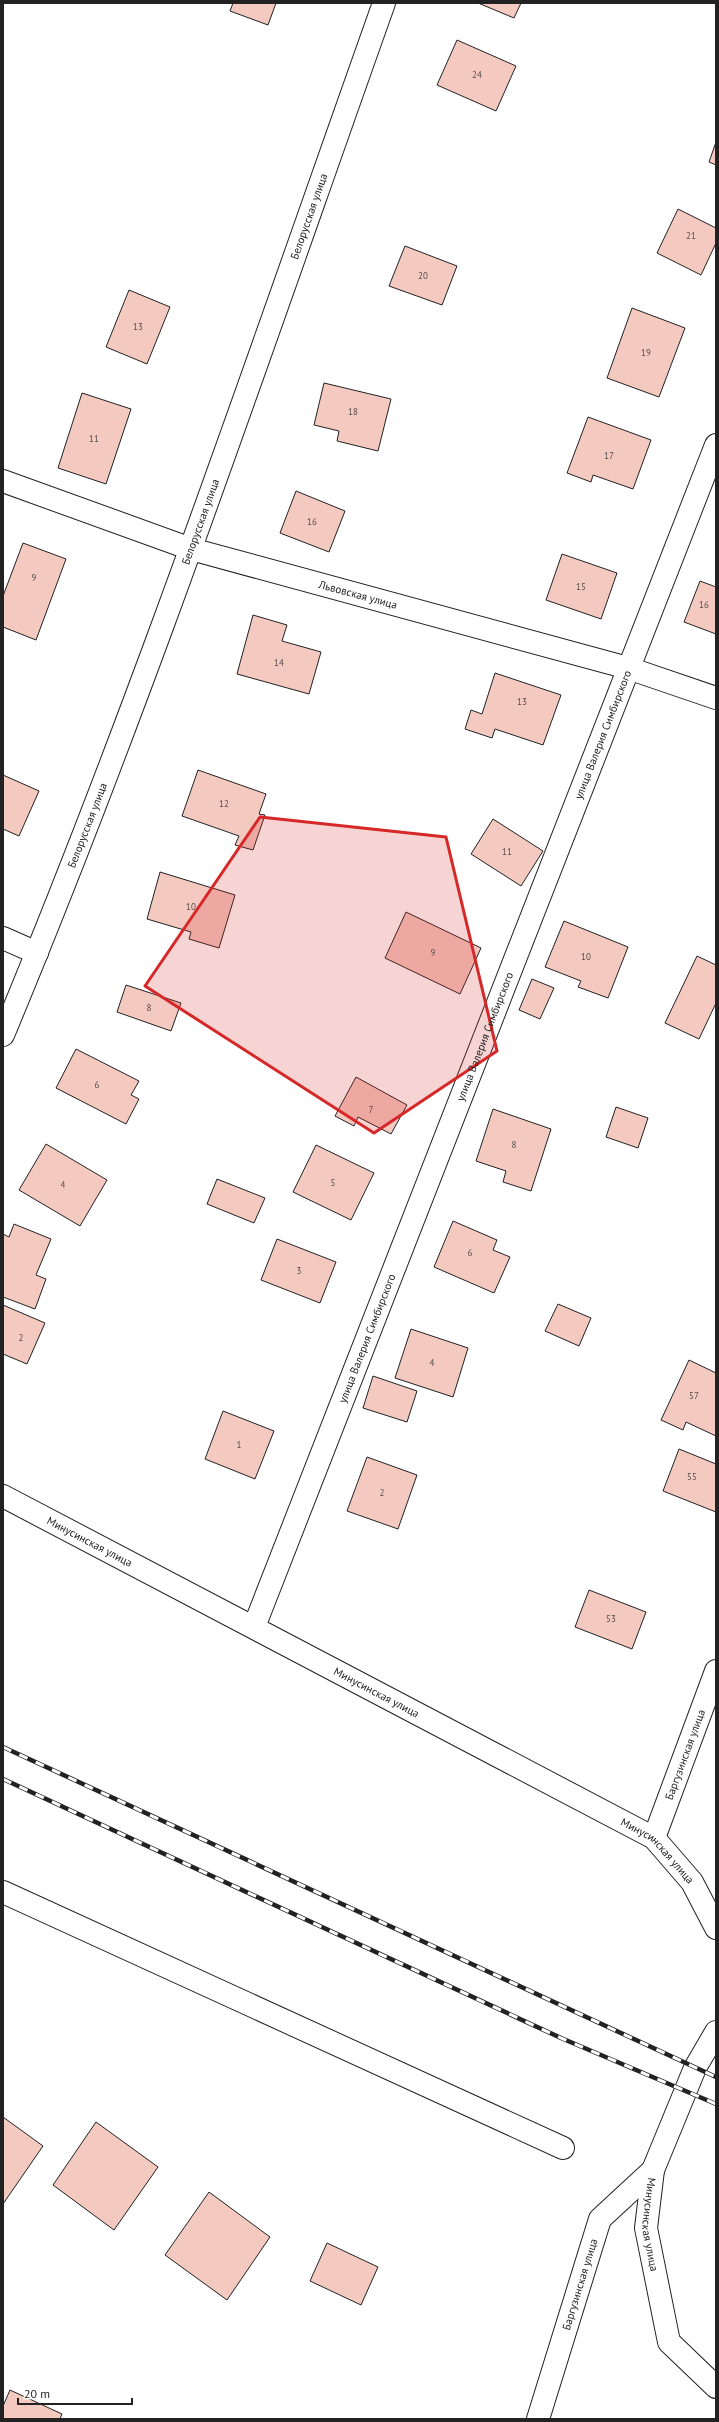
<svg xmlns="http://www.w3.org/2000/svg" width="719" height="2422" viewBox="0 0 719 2422" font-family="'PT Sans',sans-serif">
<style>
.building{fill:#f3c9c0;stroke:#222}
.lines{fill:none;stroke-linecap:round;stroke-linejoin:round}
.minor-casing{stroke:#222;stroke-width:24}
.tertiary-casing{stroke:#222;stroke-width:24}
.secondary-casing{stroke:#222;stroke-width:24}
.minor{stroke:#fff;stroke-width:22}
.tertiary{stroke:#fff;stroke-width:22}
.secondary{stroke:#fff;stroke-width:22}
.rail-casing{stroke:#222;stroke-width:4.5}
.rail{stroke:#fff;stroke-width:3;stroke-dasharray:9;stroke-linecap:butt}
.marked{fill:#d62828;fill-opacity:0.2;stroke:#d62828;stroke-width:3;stroke-linejoin:round}
.labels{text-anchor:middle;stroke-width:3;stroke-linejoin:round;paint-order:stroke}
.number-label{font-size:9px;fill:#564c4a}
.street-label{font-size:11px;fill:#222;stroke:#fff}
</style>
<rect width="100%" height="100%" fill="#fff"/>
<path class="building" d="M233,3h43l-8,22 -38,-14z
M478,3h43l-7,15z
M457,40l59,26 -20,45 -59,-26z
M716,142v23l-7,-3z
M678,209l38,19v15l-15,32 -44,-22z
M405,246l52,20 -15,39 -53,-19z
M129,290l41,17 -23,57 -41,-17z
M632,308l53,20 -26,69 -52,-19z
M324,383l67,16 -13,52 -41,-10 2,-10 -25,-6z
M82,393l49,16 -25,75 -48,-16z
M588,417l63,23 -18,49 -40,-14 -2,7 -24,-9z
M296,491l49,20 -16,41 -49,-19z
M23,543l43,16 -30,81 -33,-13v-31z
M562,554l55,19 -16,46 -55,-19z
M700,581l16,6v47l-32,-12z
M253,615l34,10 -5,16 39,11 -12,42 -72,-20z
M495,673l66,22 -18,50 -48,-16 -3,9 -27,-9 6,-19 11,4z
M198,770l68,24 -7,20 6,1 -12,35 -18,-5 4,-9 -57,-20z
M3,775l36,16 -20,45 -16,-7z
M493,819l50,32 -22,35 -50,-32z
M160,872l75,23 -16,53 -30,-9 2,-7 -44,-13z
M406,912l75,36 -21,46 -75,-36z
M564,921l64,26 -20,51 -30,-11 3,-6 -36,-14z
M697,956l19,9v38l-17,36 -34,-16z
M532,979l22,9 -14,31 -21,-9z
M126,985l55,18 -10,28 -54,-19z
M76,1049l63,32 -8,14 8,4 -13,25 -70,-36z
M356,1077l51,28 -16,29 -33,-17 -4,9 -19,-10z
M616,1107l32,11 -10,30 -32,-11z
M493,1109l58,20 -20,62 -28,-9 3,-11 -30,-10z
M46,1144l61,36 -27,46 -61,-36z
M316,1145l58,28 -23,47 -58,-28z
M217,1179l48,19 -11,25 -47,-19z
M453,1221l44,19 -4,10 17,7 -16,36 -60,-26z
M14,1224l37,15 -15,36 10,4 -11,30 -32,-12v-63l6,3z
M277,1239l59,23 -16,41 -59,-23z
M558,1304l33,14 -12,28 -34,-15z
M3,1305l42,18 -18,41 -24,-10z
M411,1329l57,19 -15,49 -58,-19z
M689,1360l27,13v63l-30,-14 -3,8 -22,-10z
M373,1376l44,15 -10,31 -44,-14z
M223,1411l51,20 -19,48 -50,-20z
M679,1449l37,15v48l-53,-21z
M367,1457l50,18 -19,54 -51,-18z
M589,1590l57,22 -14,37 -57,-22z
M3,2117l40,29 -40,58z
M96,2122l62,45 -44,63 -61,-45z
M209,2192l61,45 -43,63 -62,-45z
M327,2243l51,24 -17,38 -51,-24z
M10,2390l52,24 -2,5h-57v-13z"/>
<g class="lines">
<g class="minor-casing">
<g id="minor">
<path id="s1" d="M3,481l188,68 437,119 88,30"/>
<path d="M3,938l34,15"/>
<path id="s2" d="M3,1035c141,-338 258,-686 381,-1032"/>
<path id="s3" d="M254,1627l462,-1182"/>
<path d="M3,1892l560,256"/>
<path id="s4" d="M538,2419l62,-200 53,-49"/>
</g>
</g>
<g class="tertiary-casing">
<g id="tertiary">
<path id="s5" d="M654,1838l62,-167"/>
</g>
</g>
<g class="secondary-casing">
<g id="secondary">
<path id="s6" d="M3,1496l651,342 38,44 24,46"/>
<path id="s7" d="M716,2032l-21,36 -42,102 -7,58 23,114 47,45"/>
</g>
</g>
<use href="#minor" class="minor"/>
<use href="#tertiary" class="tertiary"/>
<use href="#secondary" class="secondary"/>
<g class="rail-casing">
<path id="rail" d="M3,1747l713,330
M3,1779l558,259 155,66"/>
</g>
<use href="#rail" class="rail"/>
</g>
<path class="marked" d="M260,817l186,20 51,214 -123,82 -229,-147z"/>
<g class="labels">
<g class="number-label">
<text x="477" y="78">24</text>
<text x="691" y="239">21</text>
<text x="423" y="279">20</text>
<text x="138" y="330">13</text>
<text x="646" y="356">19</text>
<text x="353" y="415">18</text>
<text x="94" y="442">11</text>
<text x="609" y="459">17</text>
<text x="312" y="525">16</text>
<text x="34" y="581">9</text>
<text x="581" y="590">15</text>
<text x="704" y="608">16</text>
<text x="279" y="666">14</text>
<text x="522" y="705">13</text>
<text x="224" y="807">12</text>
<text x="507" y="855">11</text>
<text x="191" y="910">10</text>
<text x="433" y="956">9</text>
<text x="586" y="960">10</text>
<text x="149" y="1011">8</text>
<text x="97" y="1088">6</text>
<text x="371" y="1113">7</text>
<text x="514" y="1148">8</text>
<text x="333" y="1186">5</text>
<text x="63" y="1188">4</text>
<text x="470" y="1256">6</text>
<text x="299" y="1274">3</text>
<text x="21" y="1341">2</text>
<text x="432" y="1366">4</text>
<text x="694" y="1399">57</text>
<text x="239" y="1448">1</text>
<text x="692" y="1480">55</text>
<text x="382" y="1496">2</text>
<text x="611" y="1622">53</text>
</g>
<g class="street-label">
<text dy="4" stroke="none"><textPath href="#s2" startOffset="874">Белорусская улица</textPath></text>
<text dy="4" stroke="none"><textPath href="#s2" startOffset="550">Белорусская улица</textPath></text>
<text dy="4" stroke="none"><textPath href="#s1" startOffset="373">Львовская улица</textPath></text>
<text dy="4" stroke="none"><textPath href="#s3" startOffset="958">улица Валерия Симбирского</textPath></text>
<text dy="4" stroke="none"><textPath href="#s2" startOffset="226">Белорусская улица</textPath></text>
<text dy="4" stroke="none"><textPath href="#s3" startOffset="634">улица Валерия Симбирского</textPath></text>
<text dy="4" stroke="none"><textPath href="#s3" startOffset="310">улица Валерия Симбирского</textPath></text>
<text dy="4" stroke="none"><textPath href="#s6" startOffset="98">Минусинская улица</textPath></text>
<text dy="4" stroke="none"><textPath href="#s6" startOffset="422">Минусинская улица</textPath></text>
<text dy="4" stroke="none"><textPath href="#s5" startOffset="89">Баргузинская улица</textPath></text>
<text dy="4" stroke="none"><textPath href="#s6" startOffset="746">Минусинская улица</textPath></text>
<text dy="4" stroke="none"><textPath href="#s7" startOffset="207">Минусинская улица</textPath></text>
<text dy="4" stroke="none"><textPath href="#s4" startOffset="141">Баргузинская улица</textPath></text>
</g>
</g>
<rect width="719" height="2422" fill="none" stroke="#222222" stroke-width="8"/>
<path d="M18 2398v6h114v-6" fill="none" stroke="#222222" stroke-width="2"/>
<text x="24" y="2398" font-size="12" fill="#222222" stroke="#ffffff" stroke-width="3" paint-order="stroke">20 m</text>
</svg>
